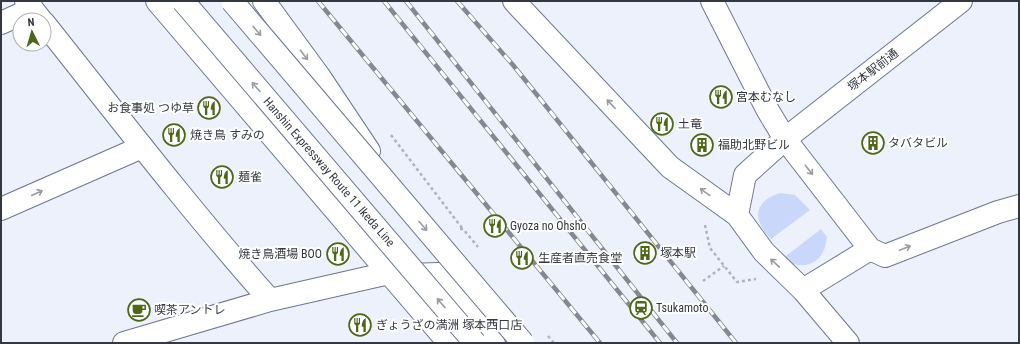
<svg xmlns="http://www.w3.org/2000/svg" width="1020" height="344" viewBox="0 0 1020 344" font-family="'Roboto Condensed','Noto Sans JP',sans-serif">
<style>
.green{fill:#c9d7fa}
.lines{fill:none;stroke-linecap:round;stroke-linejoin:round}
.service-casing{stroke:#6d778f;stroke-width:18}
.pedestrian-casing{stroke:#6d778f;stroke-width:24}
.minor-casing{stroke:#6d778f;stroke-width:24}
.tertiary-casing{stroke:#6d778f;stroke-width:24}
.motorway-casing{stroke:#6d778f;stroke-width:24}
.path{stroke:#afb3be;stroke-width:2.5;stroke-dasharray:3 3;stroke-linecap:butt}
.service{stroke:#fff;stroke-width:16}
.pedestrian{stroke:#fff;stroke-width:22}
.minor{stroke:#fff;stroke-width:22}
.tertiary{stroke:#fff;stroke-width:22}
.motorway{stroke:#fff;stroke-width:22}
.rail-casing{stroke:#838892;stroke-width:4.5}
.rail{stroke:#fff;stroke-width:3;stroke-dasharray:9;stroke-linecap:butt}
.motorway-bridge-casing{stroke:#6d778f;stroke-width:24;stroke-linecap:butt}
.motorway-bridge{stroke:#fff;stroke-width:22}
.oneway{stroke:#999ca0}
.labels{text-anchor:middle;stroke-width:4;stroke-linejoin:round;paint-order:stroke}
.street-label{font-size:12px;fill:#333842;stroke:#fff}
.poi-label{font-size:12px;fill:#333842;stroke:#fff;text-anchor:start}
</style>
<rect width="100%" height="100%" fill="#edf1fc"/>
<path class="green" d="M780,193l15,2 15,15 -39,29c-18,-18 -19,-37 9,-46z
M821,229l6,8c-2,22 -16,33 -38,26l-3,-7z"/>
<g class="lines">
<g class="service-casing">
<path id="service" d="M406,272l33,-1 58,72"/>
</g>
<g class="pedestrian-casing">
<path id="pedestrian" d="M785,139l176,-138"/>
</g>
<g class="minor-casing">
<path id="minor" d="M157,1l232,272
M514,1l156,166 67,48
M712,1l55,108 18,30 85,110 15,7 113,-44 21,-6
M1,23l31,-14
M785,139l-40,36 -8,40 27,37 39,38 45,53
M1,209l141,-62
M803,290l67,-41"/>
</g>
<g class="tertiary-casing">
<path id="tertiary" d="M26,1l15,19
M44,23c74,93 147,188 226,277
M124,343l146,-43 119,-27 60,70"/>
</g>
<g class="motorway-casing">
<path id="motorway" d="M264,1l55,75 50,75"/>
</g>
<path class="path" d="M391,135l71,93
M705,225l5,23 27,34 19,-3
M460,229h3l15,18
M703,281l21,-15
M548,336l6,7"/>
<use href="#service" class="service"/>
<use href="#pedestrian" class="pedestrian"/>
<use href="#minor" class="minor"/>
<use href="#tertiary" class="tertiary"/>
<use href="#motorway" class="motorway"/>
<g class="rail-casing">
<path id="rail" d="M318,1l282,342
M384,1l276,342
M406,1l271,342
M457,1l56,64 223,278"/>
</g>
<use href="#rail" class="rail"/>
<g class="motorway-bridge-casing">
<path id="motorway-bridge" d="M183,1l292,342
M232,1l291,342"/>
</g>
<use href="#motorway-bridge" class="motorway-bridge"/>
</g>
<defs><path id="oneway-shaft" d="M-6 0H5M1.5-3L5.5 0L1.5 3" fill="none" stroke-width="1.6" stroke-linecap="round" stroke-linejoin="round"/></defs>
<g class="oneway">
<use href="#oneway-shaft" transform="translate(257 31) rotate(50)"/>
<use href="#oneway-shaft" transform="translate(304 55) rotate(53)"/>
<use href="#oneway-shaft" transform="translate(256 87) rotate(-131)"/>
<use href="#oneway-shaft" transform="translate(611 104) rotate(-133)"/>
<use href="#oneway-shaft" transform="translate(809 170) rotate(52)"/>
<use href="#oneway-shaft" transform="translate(705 192) rotate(-144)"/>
<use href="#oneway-shaft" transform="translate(37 193) rotate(-24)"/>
<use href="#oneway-shaft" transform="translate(423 226) rotate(49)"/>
<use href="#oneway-shaft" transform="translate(905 248) rotate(-21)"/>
<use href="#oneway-shaft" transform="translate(775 263) rotate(-137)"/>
<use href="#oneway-shaft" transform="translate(441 303) rotate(-131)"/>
</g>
<defs>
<g id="restaurant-ring" transform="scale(1.15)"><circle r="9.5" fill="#fff" stroke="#4d6719" stroke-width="1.5"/><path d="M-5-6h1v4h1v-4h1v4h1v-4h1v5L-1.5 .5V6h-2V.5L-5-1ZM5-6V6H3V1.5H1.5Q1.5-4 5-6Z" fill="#4d6719"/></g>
<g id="building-ring" transform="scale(1.15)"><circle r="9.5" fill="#fff" stroke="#4d6719" stroke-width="1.5"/><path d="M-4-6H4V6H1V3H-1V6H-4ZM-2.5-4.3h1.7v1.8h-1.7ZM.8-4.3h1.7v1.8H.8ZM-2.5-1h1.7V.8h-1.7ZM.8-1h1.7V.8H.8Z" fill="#4d6719"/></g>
<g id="station-ring" transform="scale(1.15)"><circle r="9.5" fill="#fff" stroke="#4d6719" stroke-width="1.5"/><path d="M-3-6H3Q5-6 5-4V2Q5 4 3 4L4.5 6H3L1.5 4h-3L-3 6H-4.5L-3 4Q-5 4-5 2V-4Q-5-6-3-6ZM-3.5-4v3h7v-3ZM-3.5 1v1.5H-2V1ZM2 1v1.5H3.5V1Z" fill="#4d6719"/></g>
<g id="cafe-ring" transform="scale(1.15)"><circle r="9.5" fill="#fff" stroke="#4d6719" stroke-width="1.5"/><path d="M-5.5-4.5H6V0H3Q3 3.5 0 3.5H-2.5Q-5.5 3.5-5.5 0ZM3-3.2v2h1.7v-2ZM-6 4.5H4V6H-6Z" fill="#4d6719"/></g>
</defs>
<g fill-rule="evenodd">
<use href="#restaurant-ring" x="721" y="97"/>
<use href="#restaurant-ring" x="209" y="108"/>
<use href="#restaurant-ring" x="662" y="124"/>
<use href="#restaurant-ring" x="174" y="135"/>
<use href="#building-ring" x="873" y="143"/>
<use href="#building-ring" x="702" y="145"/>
<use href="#restaurant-ring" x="222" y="177"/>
<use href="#restaurant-ring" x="495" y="226"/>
<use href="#building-ring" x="645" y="253"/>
<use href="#restaurant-ring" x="338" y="254"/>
<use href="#restaurant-ring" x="522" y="258"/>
<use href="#station-ring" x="641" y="308"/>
<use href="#cafe-ring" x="139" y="310"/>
<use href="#restaurant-ring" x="360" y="325"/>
</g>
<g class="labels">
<g class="street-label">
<text transform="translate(873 70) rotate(-38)" y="4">塚本駅前通</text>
<text transform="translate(329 172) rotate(49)" y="4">Hanshin Expressway Route 11 Ikeda Line</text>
</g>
<g class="poi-label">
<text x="736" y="101">宮本むなし</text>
<text x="194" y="112" text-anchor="end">お食事処 つゆ草</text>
<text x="678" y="128">土竜</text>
<text x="190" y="139">焼き鳥 すみの</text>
<text x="888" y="147">タバタビル</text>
<text x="718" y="149">福助北野ビル</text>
<text x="238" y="181">麺雀</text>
<text x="510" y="230">Gyoza no Ohsho</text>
<text x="660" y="257">塚本駅</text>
<text x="322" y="258" text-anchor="end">焼き鳥酒場 BOO</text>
<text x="538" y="262">生産者直売食堂</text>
<text x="656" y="312">Tsukamoto</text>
<text x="154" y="314">喫茶アントレ</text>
<text x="376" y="329">ぎょうざの満洲 塚本西口店</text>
</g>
</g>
<rect width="1020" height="344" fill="none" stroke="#333842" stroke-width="4"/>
<g transform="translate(32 32) rotate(355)"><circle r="19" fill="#ffffff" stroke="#adafb3"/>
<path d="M0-3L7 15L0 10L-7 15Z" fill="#4d6719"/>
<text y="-6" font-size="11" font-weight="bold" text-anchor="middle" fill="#333842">N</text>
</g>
</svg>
